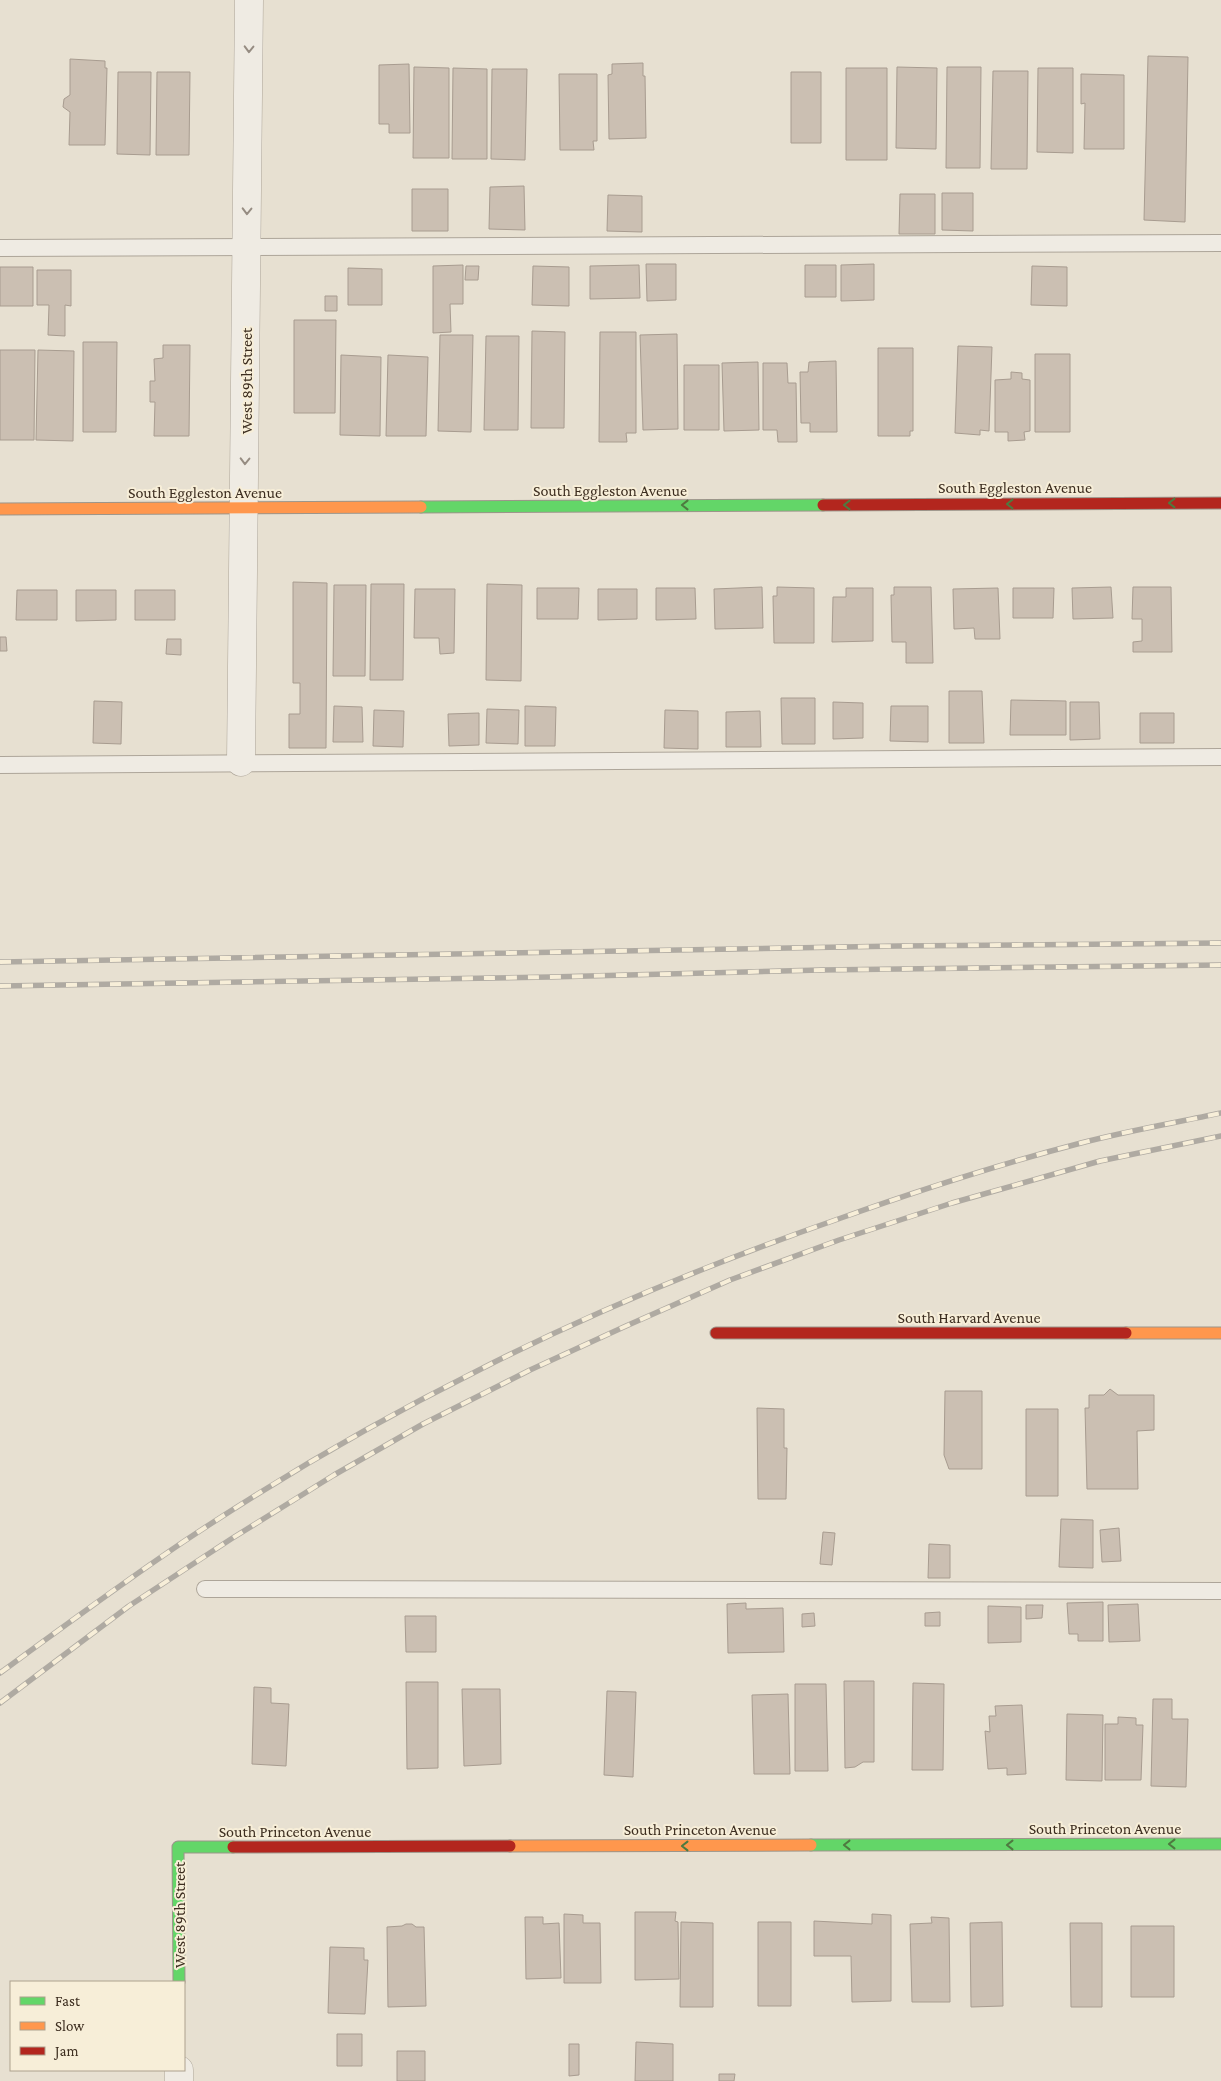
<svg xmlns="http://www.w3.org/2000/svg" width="1221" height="2081" viewBox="0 0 1221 2081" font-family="'Crimson Pro',serif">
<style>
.building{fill:#cbbfb2;stroke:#a89c90}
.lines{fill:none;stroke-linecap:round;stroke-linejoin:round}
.lane-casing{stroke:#ada599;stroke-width:18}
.street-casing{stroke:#ada599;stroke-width:29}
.fast-casing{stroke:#9c958a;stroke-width:13}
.slow-casing{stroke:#9c958a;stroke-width:13}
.jam-casing{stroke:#9c958a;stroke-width:13}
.lane{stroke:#efebe3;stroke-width:16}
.street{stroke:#efebe3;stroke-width:28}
.fast{stroke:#63d668;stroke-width:11}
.slow{stroke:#ff974d;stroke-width:11}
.jam{stroke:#b3261e;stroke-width:11}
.rail-casing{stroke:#afaaa2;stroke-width:5.5}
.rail{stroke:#f7eed8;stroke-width:4;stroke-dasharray:11;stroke-linecap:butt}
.oneway{stroke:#968c82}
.oneway2{stroke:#4e7a40}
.labels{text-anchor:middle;stroke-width:4;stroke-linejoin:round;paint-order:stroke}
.street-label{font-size:16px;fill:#3d2e20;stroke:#f7eed8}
</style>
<rect width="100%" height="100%" fill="#e7e0d1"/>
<path class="building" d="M1148,56l40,1 -3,165 -41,-2z
M70,59l35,2v7h2l-2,77h-36l1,-33 -7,-5 1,-8 6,-4z
M643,63v13h2l1,62 -37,1 -1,-64 4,-1v-10z
M409,64l1,69h-21v-9h-10v-59z
M414,67l35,1v90h-36z
M897,67l40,1 -1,81 -40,-1z
M947,67h34l-1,101h-34z
M453,68l34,1v90h-35z
M846,68h41v92h-41z
M1038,68h35v85l-36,-1z
M492,69h35l-2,91 -34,-1z
M993,71h35l-1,98h-36z
M118,72h33l-1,83 -33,-1z
M157,72h33l-1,83h-33z
M791,72h30v71h-30z
M559,74h38v67h-4l1,9h-34z
M1081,74l43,1v74h-40l1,-46 -4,1z
M524,186l1,44 -36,-1 1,-42z
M412,189h36v42h-36z
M942,193h31v38l-31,-1z
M900,194h35v40h-36z
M608,195l34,1v36l-35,-1z
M646,264h30v36l-29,1z
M874,264v36l-33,1v-36z
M463,265v39h-13l1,28 -18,1v-67z
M639,265l1,33 -50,1v-33z
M805,265h31v32h-31z
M466,266h13l-1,14h-13z
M533,266l36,1v39l-37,-1z
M1032,266l35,1v39l-36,-1z
M0,267h33v39h-33z
M348,268l34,1v36h-34z
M37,270h34v36l-6,-1v31l-17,-1 1,-30h-12z
M325,296h12v15h-12z
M294,320h42l-1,93h-41z
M532,331l33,1 -1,96h-33z
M600,332h36v101h-10l1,9h-28z
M677,334l1,95 -35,1 -3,-95z
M440,335h33l-2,97 -33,-1z
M486,336h33l-1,94h-34z
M83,342h34l-1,90h-33z
M163,345h27l-1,91h-35l1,-34h-5v-21h5l-1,-22 9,-1z
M958,346l34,1 -3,84 -9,-1v5l-25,-2z
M878,348h35v83h-3v5h-32z
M0,350h35l-1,90h-34z
M38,350l36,1 -1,90 -37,-1z
M1035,354h35v78h-35z
M341,355l40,2 -1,79 -40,-1z
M388,355l40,2 -2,79h-40z
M836,361l1,71h-27v-9h-9l-1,-51h8l1,-10z
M758,362l1,68 -35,1 -2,-68z
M763,363h24l1,20h8l1,59h-19l-1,-12h-14z
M684,365h35v65h-35z
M1011,372l11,1v6l8,1v51l-6,1 1,8 -17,1v-9h-13v-52l16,-1z
M293,582l34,1 -1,165h-37v-34h11v-31h-7z
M371,584h33l-1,96h-33z
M487,584l35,1 -1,96 -35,-1z
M334,585h32l-1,91h-32z
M762,587l1,41 -48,1 -1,-40z
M777,587l37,1v55h-40l-1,-47h4z
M894,587h37l2,76h-27v-21h-14l-1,-47h3z
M1111,587l2,31 -40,1 -1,-31z
M1133,587h38l1,65h-39v-10l9,-1v-22h-10z
M537,588h42l-1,31h-41z
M656,588h39l1,31 -40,1z
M846,588h27v53l-41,1 1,-45h13z
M998,588l2,51h-25l-1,-11 -20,1 -1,-40z
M1013,588h41l-1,30h-40z
M415,589h40l-1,64 -14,1 -1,-16h-25z
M598,589h39v30l-39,1z
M17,590h40v30h-41z
M76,590h40v30l-40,1z
M135,590h40v30h-40z
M0,637h6l1,14h-7z
M167,639h14v16l-15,-1z
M949,691h33l2,52h-35z
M781,698h34v46h-33z
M1011,700l55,1v34h-56z
M94,701l28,1 -1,42 -28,-1z
M833,702l30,1v35l-30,1z
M1070,702h29l1,37 -30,1z
M334,706l28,1 1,35h-30z
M525,706l31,1 -1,39h-30z
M891,706h37v36l-38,-1z
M487,709l32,1 -1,34 -32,-1z
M374,710l30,1 -1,36 -30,-1z
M665,710l33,1v38l-34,-1z
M760,711l1,36h-35v-35z
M479,713v32l-30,1 -1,-32z
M1140,713h34v30h-34z
M1110,1389l8,6h36v35l-17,1 1,58h-51l-2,-81h4v-13h15z
M945,1391h37v78h-33l-5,-14z
M757,1408l27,1v39h3l-1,51h-28z
M1026,1409h32v87h-32z
M1061,1519l32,1v48l-34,-1z
M1119,1528l2,33 -19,1 -2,-32z
M823,1532l12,1 -3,32 -12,-1z
M929,1544l21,1v33h-22z
M1103,1602v39h-25v-7h-9l-2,-31z
M746,1603v6l37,-1 1,44 -56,1 -1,-49z
M1138,1604l2,37 -31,1 -1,-37z
M1026,1605h17l-1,13 -16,1z
M988,1606l33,1v35l-33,1z
M940,1612v14h-15v-13z
M814,1613l1,13 -13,1v-13z
M405,1616h31v36h-30z
M844,1681h30v81h-11l-8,5 -10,1z
M406,1682h32v86l-31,1z
M913,1683l31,1 -1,86h-31z
M795,1684h31l2,87h-33z
M254,1687l17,1v15l18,1 -3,62 -34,-2z
M462,1689h38l1,75 -37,2z
M607,1691l29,1 -3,85 -29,-2z
M788,1694l2,80h-36l-2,-79z
M1153,1699h19v20h16l-2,68 -35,-1z
M1022,1705l4,69 -19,1v-7l-19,1 -3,-38 5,1 -1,-16h7l-1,-10z
M1067,1714l36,1 -1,66 -36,-1z
M1118,1717l18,1v7h7l-2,55h-36v-56h13z
M635,1912h41l-1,9 3,1 1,57 -44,1z
M564,1914l19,1v8h17l1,60h-37z
M872,1914l19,1v86l-39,1 -1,-46h-37v-35l58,3z
M525,1917h18v7l16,-1 2,55 -35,1z
M931,1917l18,1 1,84h-38l-2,-78 22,-1z
M681,1922l32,1v84h-33z
M758,1922h33v84h-33z
M1002,1922l1,84 -32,1 -1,-84z
M1070,1923h32v84h-31z
M406,1924h6l4,3h8l2,79 -38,1 -1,-80 15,-1z
M1131,1926h43v71h-43z
M330,1947l34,1v12h4l-3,54 -37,-1z
M337,2034h25v32h-25z
M636,2042l37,2v37h-38z
M569,2044h10v31l-10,1z
M397,2051h28v30h-28z
M719,2074h16l-1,7h-15z"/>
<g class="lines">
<g class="lane-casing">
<path id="lane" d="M0,248l1221,-5
M0,765l1221,-8
M205,1589l1016,2"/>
</g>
<g class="street-casing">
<path id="street" d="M241,762l8,-762
M179,2070v11"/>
</g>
<g class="fast-casing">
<path id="fast" d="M421,507l402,-2
M811,1845l410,-1
M179,1982l-1,-135h55"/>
</g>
<g class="slow-casing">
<path id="slow" d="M0,509l421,-2
M1126,1333h95
M510,1846l301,-1"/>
</g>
<g class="jam-casing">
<path id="jam" d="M823,505l398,-2
M716,1333h410
M233,1847l277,-1"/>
</g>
<use href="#lane" class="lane"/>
<use href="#street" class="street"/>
<use href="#fast" class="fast"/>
<use href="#slow" class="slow"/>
<use href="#jam" class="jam"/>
<g class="rail-casing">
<path id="rail" d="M0,962l898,-16 323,-3
M0,986l550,-9 271,-7 400,-5
M0,1673c60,-44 121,-89 183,-131 93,-62 194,-121 294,-171 117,-60 240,-110 364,-153 79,-28 159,-54 240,-75 46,-12 93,-20 140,-30
M0,1703l129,-97 102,-67 103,-64 89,-51 107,-54 96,-44 104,-46 109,-40 113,-37 148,-42 121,-25"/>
</g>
<use href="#rail" class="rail"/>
</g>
<defs><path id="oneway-chevron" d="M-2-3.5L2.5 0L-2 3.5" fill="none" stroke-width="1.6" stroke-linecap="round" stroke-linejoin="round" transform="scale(1.25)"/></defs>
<g class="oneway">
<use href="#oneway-chevron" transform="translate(249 49) rotate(91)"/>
<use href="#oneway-chevron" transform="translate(247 211) rotate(91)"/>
<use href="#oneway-chevron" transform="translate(245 461) rotate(91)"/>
</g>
<g class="oneway2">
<use href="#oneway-chevron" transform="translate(1172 503) rotate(180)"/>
<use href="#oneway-chevron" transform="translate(1010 504) rotate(180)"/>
<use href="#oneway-chevron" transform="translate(685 505) rotate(180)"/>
<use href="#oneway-chevron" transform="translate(847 505) rotate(180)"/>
<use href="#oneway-chevron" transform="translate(1172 1844) rotate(180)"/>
<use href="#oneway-chevron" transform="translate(847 1845) rotate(180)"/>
<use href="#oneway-chevron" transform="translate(1010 1845) rotate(180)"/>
<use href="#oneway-chevron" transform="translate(685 1846) rotate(180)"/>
</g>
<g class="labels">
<g class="street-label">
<text transform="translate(246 381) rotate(-90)" y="6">West 89th Street</text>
<text x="1015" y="493">South Eggleston Avenue</text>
<text x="610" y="496">South Eggleston Avenue</text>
<text x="205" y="498">South Eggleston Avenue</text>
<text x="969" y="1323">South Harvard Avenue</text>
<text x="1105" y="1834">South Princeton Avenue</text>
<text x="700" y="1835">South Princeton Avenue</text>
<text x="295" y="1837">South Princeton Avenue</text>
<text transform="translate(179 1915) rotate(-90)" y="6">West 89th Street</text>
</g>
</g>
<rect x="10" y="1981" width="175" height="90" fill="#f7eed8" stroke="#ada18e"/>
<rect x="20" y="1997" width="25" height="8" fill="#63d668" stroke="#ada18e"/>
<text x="55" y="2006" font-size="15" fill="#3d2e20">Fast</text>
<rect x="20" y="2022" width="25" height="8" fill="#ff974d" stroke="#ada18e"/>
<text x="55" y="2031" font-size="15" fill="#3d2e20">Slow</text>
<rect x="20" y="2047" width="25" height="8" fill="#b3261e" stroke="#ada18e"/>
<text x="55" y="2056" font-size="15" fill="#3d2e20">Jam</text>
</svg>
